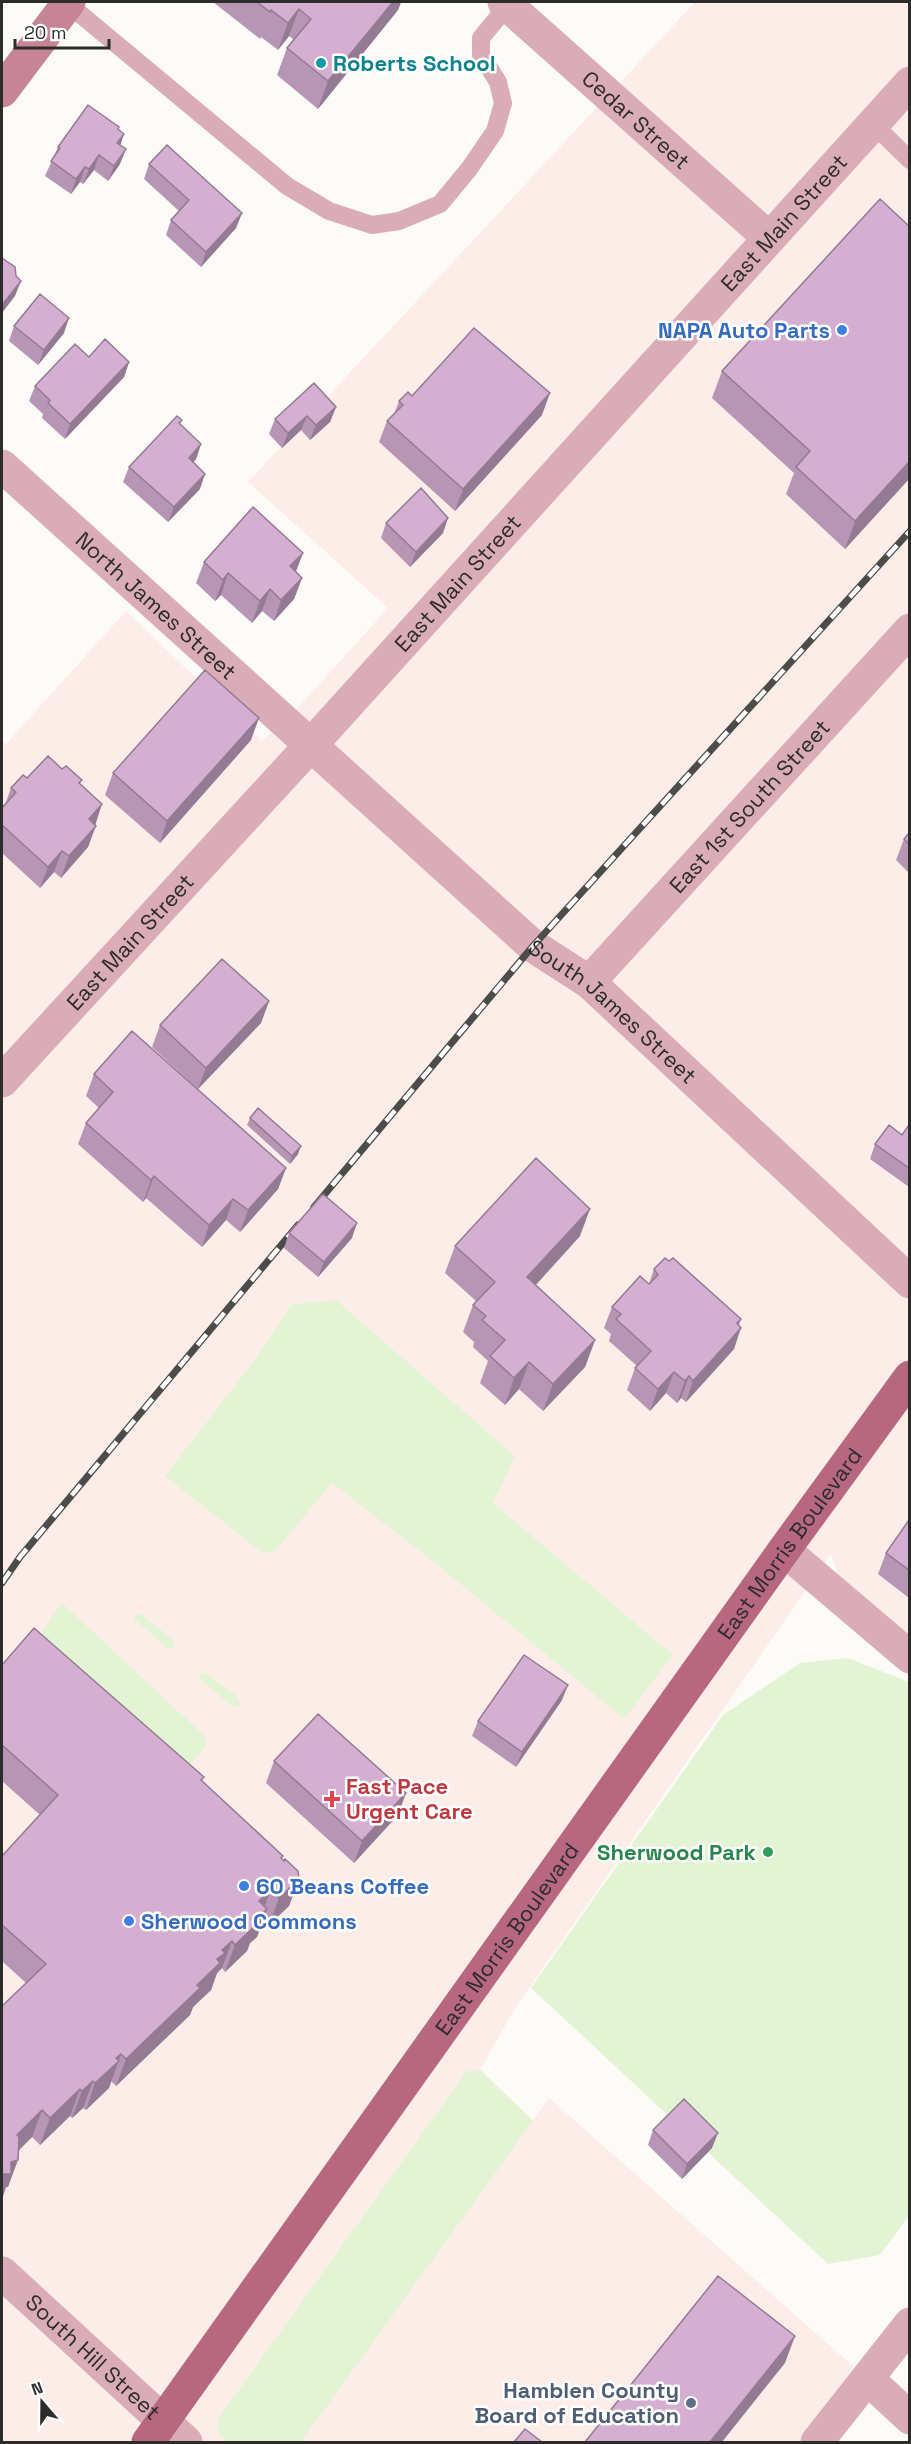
<svg xmlns="http://www.w3.org/2000/svg" width="911" height="2444" viewBox="0 0 911 2444" font-family="'Space Grotesk',sans-serif">
<style>
.commercial{fill:#fdede9}
.grass{fill:#e3f4d4}
.lines{fill:none;stroke-linecap:round;stroke-linejoin:round}
.service{stroke:#daacb8;stroke-width:18}
.minor{stroke:#daacb8;stroke-width:33}
.secondary{stroke:#c68597;stroke-width:33}
.primary{stroke:#b76880;stroke-width:33}
.rail-casing{stroke:#4c4c4a;stroke-width:7}
.rail{stroke:#fff;stroke-width:4.5;stroke-dasharray:14;stroke-linecap:butt}
.wall{fill:#b696b4}
.shaded-wall{fill:#947a92}
.building{fill:#d4afd1;stroke:#947a92;stroke-width:1.5}
.culture-dot{fill:#0f9aa8;stroke:#fff;stroke-width:2}
.shop-dot{fill:#3f7fe0;stroke:#fff;stroke-width:2}
.health-dot{fill:#e0444e;stroke:#fff;stroke-width:2}
.leisure-dot{fill:#2e9e5b;stroke:#fff;stroke-width:2}
.service-dot{fill:#5c6f8a;stroke:#fff;stroke-width:2}
.labels{text-anchor:middle;stroke-width:5;stroke-linejoin:round;paint-order:stroke}
.culture-label{font-size:22px;font-weight:bold;fill:#0d838f;stroke:#fff;text-anchor:start}
.street-label{font-size:22px;fill:#2c2c2b;stroke:#fff}
.shop-label{font-size:22px;font-weight:bold;fill:#366cbe;stroke:#fff;text-anchor:start}
.health-label{font-size:22px;font-weight:bold;fill:#be3a42;stroke:#fff;text-anchor:start}
.leisure-label{font-size:22px;font-weight:bold;fill:#27864d;stroke:#fff;text-anchor:end}
.service-label{font-size:22px;font-weight:bold;fill:#4e5e75;stroke:#fff;text-anchor:end}
</style>
<rect width="100%" height="100%" fill="#fcfbf8"/>
<path class="commercial" d="M695,2h214v1639l-70,-62 -8,-25 -317,456 -34,60 53,50 16,-22 305,269 -56,75h-796v-1702l4,4 120,-133 136,130 33,-30 93,-103 -140,-126z"/>
<path class="grass" d="M336,1300l179,156 -22,47 180,152 -49,64 -189,-156 -103,-80 -55,66 -7,4 -9,-1 -96,-76 94,-122 32,-49z
M62,1603l144,134 -1,11 -33,37 -148,-129z
M136,1614h5l30,24 4,6 -2,4 -5,1 -34,-30z
M848,1658l61,24 1,532 -30,41 -52,9 -297,-276 192,-273 77,-52z
M205,1672l31,24 4,6 -2,4 -5,1 -34,-29 1,-4z
M480,2070l53,51 -232,321h-73l-11,-11 1,-12 249,-348z"/>
<g class="lines">
<path class="service" d="M67,3l220,183 42,25 43,14 27,-4 41,-17 29,-35 26,-38 8,-28 -5,-21 -17,-27v-17l27,-33
M873,124l37,36"/>
<g class="minor">
<path id="s1" d="M504,2l265,236"/>
<path id="s2" d="M2,466l531,480 56,36 321,300"/>
<path id="s3" d="M589,982l321,-352"/>
<path id="s4" d="M2,1081l308,-335 600,-663"/>
<path d="M784,1550l126,107"/>
<path id="s5" d="M2,2273l184,169"/>
<path d="M869,2380l41,38"/>
<path d="M817,2442l93,-118"/>
</g>
<path class="secondary" d="M2,91l67,-89"/>
<path class="primary" id="s6" d="M148,2442l636,-892 126,-173"/>
<g class="rail-casing">
<path id="rail" d="M314,1207l219,-261 377,-415
M2,1583l18,-26 278,-332"/>
</g>
<use href="#rail" class="rail"/>
</g>
<path class="wall" d="M213,2h188l-3,8 -80,99 -41,-34 10,-27 7,-8 -5,-4 -11,14 -17,-13 -1,2z
M118,130l2,15v19l-12,17 -14,-11 -11,14 -3,-2 -9,12 -26,-18 13,-29z
M149,164l93,49 -6,15 -35,39 -35,-32 5,-15 8,-9 -35,-32z
M14,326l50,7 -26,32 -29,-24z
M129,362l-5,15 -59,62 -23,-21 1,-4 -14,-13 6,-15z
M722,371l187,108 -64,70 -59,-55 8,-21 -82,-75z
M412,396l130,19 -87,96 -76,-69 8,-21 7,-7 5,-13z
M336,407l-6,15 -20,18 -9,-10 -19,18 -13,-14 6,-15z
M182,420l-2,4 21,20 -5,15 -3,3 7,27 -32,33 -45,-40 6,-15z
M386,523l57,10 -33,34 -29,-29z
M204,562l92,10 6,6 -8,21 -20,22 -12,-10 -10,12 -31,-28 -6,6 -19,-18z
M251,740l-91,103 -55,-48 8,-22z
M62,769l18,15 15,41 -7,22 -27,31 -7,-6 -14,16 -38,-35v-45l4,-6 5,-14 16,-10z
M909,833v40l-13,-13 8,-21z
M269,1001l-8,22 -63,66 -46,-42 8,-22z
M94,1074l192,94 -8,21 -38,43 -14,-12 -24,27 -56,-49 -3,4 -65,-58 8,-21 13,-15 -13,-12z
M250,1118l48,36 -8,10 -43,-39z
M909,1125v62l-39,-28 5,-15 27,-9z
M289,1233l63,5 -34,39 -34,-29z
M580,1236l-44,49 59,55 -10,27 -42,44 -24,-22 -14,16 -25,-22 8,-22 -15,-14 1,-5 -11,-10 10,-27 3,-4 -31,-28 10,-27z
M654,1269l85,56 -5,24 -48,53 -5,-4 -4,5 -11,-10 -16,18 -23,-21 8,-22 2,-2 -28,-25 2,-7 -7,-6 8,-21 37,-23z
M909,1520v78l-31,-24 8,-21z
M2,1665l200,116 81,75 -1,3 17,20 -10,27 -20,19 -6,-6 -6,18 -7,6 -3,8 -22,21 -3,-4 -5,5 -6,17 -18,17 -3,8 -74,71 -5,-5 -2,7 -23,22 -3,-2 -11,10 -2,-2 -30,29 -8,-8 -14,14 -10,36h-2l-4,12v-193l24,-23 -24,-22v-105l38,-41 -38,-34z
M562,1700l-46,67 -44,-31 6,-15z
M274,1761l124,54 -44,48 -88,-80z
M653,2130l59,18 -30,31 -34,-34z"/>
<path class="shaded-wall" d="M393,2h8l-3,8 -80,99 10,-28z
M299,9l-10,27 -11,14 10,-27z
M124,134l-5,15 -2,-6z
M126,149l-6,15 -12,17 6,-15z
M99,155l-5,15 -11,14 6,-15z
M85,167l-5,15 -9,12 5,-15z
M242,213l-6,15 -35,39 5,-15z
M21,281l-6,15 -13,17v-8z
M69,318l-5,15 -26,32 6,-15z
M129,362l-5,15 -59,62 5,-15z
M550,393l-8,22 -87,96 8,-22z
M336,407l-6,15 -20,18 6,-15z
M307,416l-6,14 -19,18 6,-15z
M201,444l-5,15 -13,14 6,-15z
M909,462v17l-64,70 10,-28z
M205,474l-5,15 -32,33 6,-15z
M448,518l-5,15 -33,34 6,-15z
M303,553l-8,21 -5,-8z
M228,573l-7,22 -6,6 8,-21z
M302,578l-8,21 -20,22 7,-21z
M270,589l-8,22 -10,12 8,-22z
M259,718l-8,22 -91,103 7,-22z
M102,804l-7,22 -6,-7z
M96,826l-8,21 -27,31 8,-22z
M62,851l-8,21 -14,16 8,-21z
M269,1001l-8,22 -63,66 8,-21z
M301,1146l-3,8 -8,10 2,-8z
M286,1168l-8,21 -38,43 8,-22z
M154,1176l-8,22 -3,4 8,-22z
M233,1199l-7,21 -24,27 7,-22z
M590,1209l-10,27 -62,68 9,-27z
M357,1223l-5,15 -34,39 6,-15z
M741,1319l-6,15 6,-6 -7,21 -48,53 7,-21z
M595,1340l-10,27 -42,44 10,-27z
M529,1362l-10,27 -14,16 9,-27z
M674,1372l-8,21 -16,18 8,-22z
M689,1376l-8,22 -4,5 8,-22z
M568,1685l-6,15 -46,67 6,-15z
M406,1793l-8,22 -44,48 8,-22z
M299,1879l-10,27 -20,19 10,-27z
M271,1889l-9,25 5,-5 -10,28 -7,6 -3,8 -22,21 10,-27 24,-44z
M232,1941l-10,27 -5,5 -6,17 -18,17 -3,8 -74,71 10,-27 71,-74 20,-26 5,-9z
M121,2054l-12,34 -23,22 9,-27 21,-25z
M93,2081l-10,27 -11,10 10,-27z
M80,2089l-10,27 -30,29 10,-27z
M42,2110l-10,27 -25,25 10,-27z
M718,2133l-6,15 -30,31 5,-15z
M18,2160l-10,27h-2l-4,12v-25l9,-12z
M795,2336l-10,27 -63,79h-12z"/>
<path class="building" d="M257,2h136l-65,79 -41,-33 24,-29 -12,-10 -11,14 -17,-13 -1,2z
M88,105l31,22 -1,2 6,5 -7,9 9,6 -12,17 -15,-11 -10,14 -4,-2 -9,12 -25,-18 9,-13 -2,-1z
M167,145l75,68 -36,39 -35,-32 18,-20 -40,-36z
M880,199l29,27v236l-54,59 -59,-54 14,-16 -88,-80z
M2,258l13,9 1,9 5,5 -19,24z
M40,294l29,24 -25,32 -30,-24z
M474,328l76,65 -87,96 -76,-68 16,-16 -4,-4 9,-9 4,4z
M105,339l24,23 -59,62 -22,-21 2,-3 -15,-14 40,-42 14,13z
M314,383l22,24 -20,18 -9,-9 -19,17 -13,-14z
M177,416l5,4 -3,3 22,21 -12,14 16,16 -31,33 -45,-40z
M421,488l27,30 -32,34 -30,-29z
M253,507l50,46 -13,13 12,12 -21,22 -11,-11 -10,12 -32,-28 -5,7 -19,-18z
M205,670l54,48 -92,103 -54,-48z
M48,756l14,13 4,-3 16,14 -3,3 23,21 -13,15 7,7 -27,30 -7,-5 -14,16 -46,-42v-17l14,-16 -5,-4 12,-13 4,3z
M909,833v11l-5,-5z
M222,959l47,42 -63,67 -46,-43z
M132,1031l154,137 -38,42 -15,-11 -24,26 -55,-49 -3,4 -65,-57 27,-31 -19,-18z
M258,1108l43,38 -9,10 -42,-38z
M889,1125l13,10 7,-10v43l-34,-24z
M536,1158l54,51 -63,68 68,63 -42,44 -24,-22 -15,16 -24,-22 15,-16 -23,-20 4,-4 -13,-11 22,-23 -40,-36z
M323,1194l34,29 -33,39 -35,-29z
M665,1258l4,3 4,-3 68,61 -4,4 4,5 -48,53 -4,-5 -4,5 -11,-9 -16,17 -23,-21 16,-17 -35,-32 5,-5 -9,-7 28,-31 9,8 9,-9 -4,-6z
M909,1520v50l-23,-17z
M34,1628l170,149 -3,3 82,76 -2,2 3,3 1,-2 13,12 1,8 -20,19 -8,-9 -12,12 8,8 -13,12 3,3 -22,21 -3,-4 -10,9 3,3 -8,6 3,4 -23,22 3,3 -74,71 -5,-5 -5,4 3,3 -24,22 -2,-2 -11,10 -2,-2 -30,29 -8,-8 -25,25 2,2 -1,23 -7,2v12h-9v-168l44,-42 -44,-39v-69l56,-61 -56,-50v-80z
M524,1655l44,30 -46,67 -44,-31z
M318,1714l88,79 -44,48 -88,-80z
M684,2099l34,34 -31,31 -34,-34z
M718,2276l77,60 -85,106h-125z
M525,2429l17,13h-28z"/>
<circle class="culture-dot" cx="321" cy="63" r="6"/>
<g class="shop-dot">
<circle cx="842" cy="330" r="6"/>
<circle cx="244" cy="1886" r="6"/>
<circle cx="129" cy="1921" r="6"/>
</g>
<path class="health-dot" d="M329 1790h6v6h6v6h-6v6h-6v-6h-6v-6h6z"/>
<circle class="leisure-dot" cx="768" cy="1852" r="6"/>
<circle class="service-dot" cx="691" cy="2403" r="6"/>
<g class="labels">
<g class="culture-label">
<text x="333" y="71">Roberts School</text>
</g>
<g class="street-label">
<text dy="8" stroke="none"><textPath href="#s1" startOffset="177">Cedar Street</textPath></text>
<text dy="8" stroke="none"><textPath href="#s4" startOffset="1161">East Main Street</textPath></text>
<text dy="8" stroke="none"><textPath href="#s4" startOffset="675">East Main Street</textPath></text>
<text dy="8" stroke="none"><textPath href="#s2" startOffset="208">North James Street</textPath></text>
<text dy="8" stroke="none"><textPath href="#s3" startOffset="238">East 1st South Street</textPath></text>
<text dy="8" stroke="none"><textPath href="#s4" startOffset="189">East Main Street</textPath></text>
<text dy="8" stroke="none"><textPath href="#s2" startOffset="819">South James Street</textPath></text>
<text dy="8" stroke="none"><textPath href="#s6" startOffset="1104">East Morris Boulevard</textPath></text>
<text dy="8" stroke="none"><textPath href="#s6" startOffset="618">East Morris Boulevard</textPath></text>
<text dy="8" stroke="none"><textPath href="#s5" startOffset="124">South Hill Street</textPath></text>
</g>
<g class="shop-label">
<text x="830" y="338" text-anchor="end">NAPA Auto Parts</text>
<text x="256" y="1894">60 Beans Coffee</text>
<text x="141" y="1929">Sherwood Commons</text>
</g>
<g class="health-label">
<text x="346" y="1794">Fast Pace<tspan x="346" dy="25">Urgent Care</tspan></text>
</g>
<g class="leisure-label">
<text x="756" y="1860">Sherwood Park</text>
</g>
<g class="service-label">
<text x="679" y="2398">Hamblen County<tspan x="679" dy="25">Board of Education</tspan></text>
</g>
</g>
<rect width="911" height="2444" fill="none" stroke="#2c2c2b" stroke-width="6"/>
<g transform="translate(42 2402) rotate(340)" stroke="#ffffff" stroke-width="4.5" paint-order="stroke">
<path d="M0-4.5L10 22L0 15L-10 22Z" fill="#2c2c2b"/>
<text y="-9" font-size="16" font-weight="bold" text-anchor="middle" fill="#2c2c2b">N</text>
</g>
<path d="M15 39v9h94v-9" fill="none" stroke="#2c2c2b" stroke-width="3"/>
<text x="24" y="39" font-size="18" fill="#2c2c2b" stroke="#ffffff" stroke-width="4.5" paint-order="stroke">20 m</text>
</svg>
